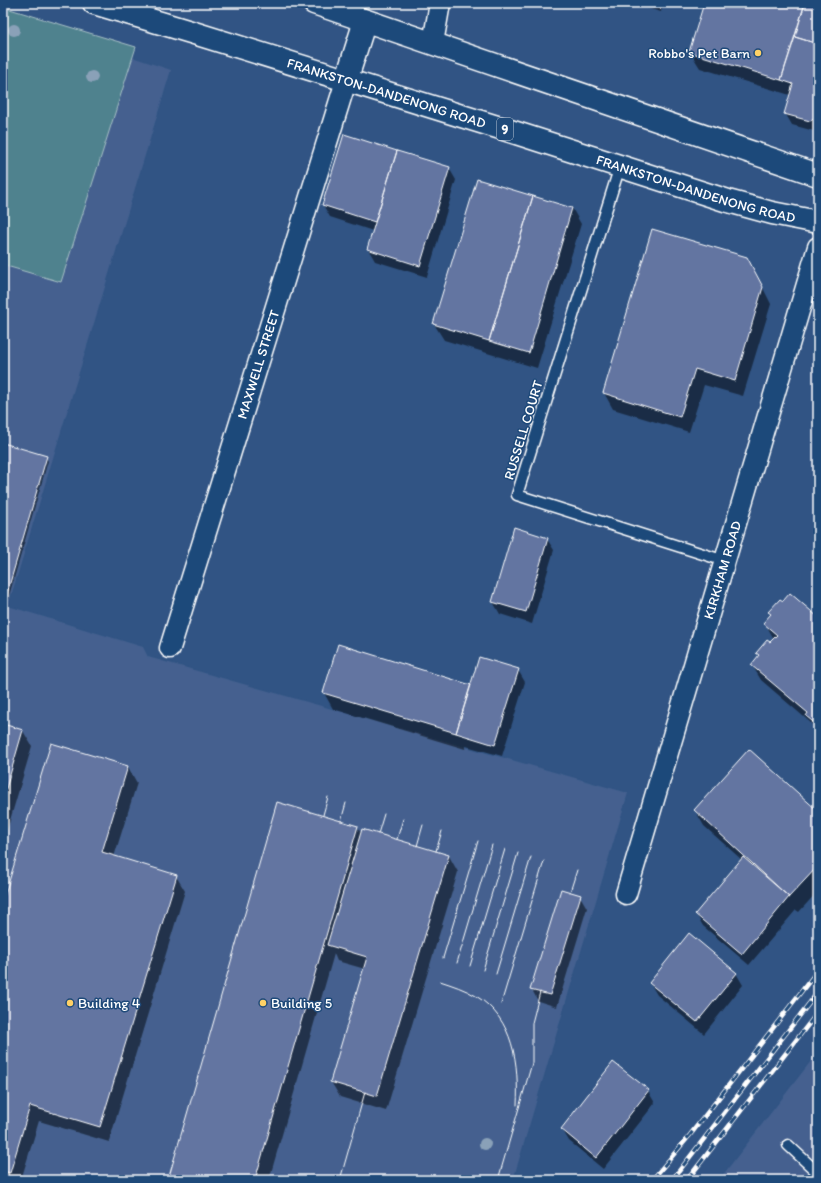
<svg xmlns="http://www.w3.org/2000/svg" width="821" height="1183" viewBox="0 0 821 1183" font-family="Itim,sans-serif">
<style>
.built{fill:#44618f}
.green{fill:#50828e;stroke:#a8c0c6}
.shadow{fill:#0007}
.building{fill:#6475a1;stroke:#fff}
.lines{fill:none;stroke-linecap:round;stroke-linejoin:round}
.lane-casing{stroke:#fff;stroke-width:13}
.street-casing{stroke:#fff;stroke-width:23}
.highway-casing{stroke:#fff;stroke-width:25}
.lane{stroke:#1f4a7a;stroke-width:10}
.street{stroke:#1f4a7a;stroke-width:20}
.highway{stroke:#1f4a7a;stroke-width:22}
.tram{stroke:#fff;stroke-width:1}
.rail-casing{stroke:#fff;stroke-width:4.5}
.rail{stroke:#1f4a7a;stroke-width:3;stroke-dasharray:9;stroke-linecap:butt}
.tree{fill:#8aa1b8}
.poi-dot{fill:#ffd166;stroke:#1f4a7a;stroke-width:1.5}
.labels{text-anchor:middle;stroke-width:3;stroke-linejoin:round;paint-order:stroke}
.shield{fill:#1f4a7a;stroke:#bcc9d7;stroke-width:1}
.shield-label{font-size:13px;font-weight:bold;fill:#fff}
.poi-label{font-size:14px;fill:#fff;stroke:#1f4a7a;text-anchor:start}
.street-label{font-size:14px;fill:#fff;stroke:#1f4a7a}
</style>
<rect width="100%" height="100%" fill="#315484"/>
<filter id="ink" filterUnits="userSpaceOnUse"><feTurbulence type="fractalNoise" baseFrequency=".025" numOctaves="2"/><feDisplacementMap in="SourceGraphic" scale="8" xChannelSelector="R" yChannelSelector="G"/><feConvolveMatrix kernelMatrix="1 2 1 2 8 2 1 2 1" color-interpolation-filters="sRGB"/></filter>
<g filter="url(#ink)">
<path class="built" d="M3,14l168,56 -163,536 135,41 5,10 480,136 -115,387h-510z
M818,1052v128h-99z"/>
<path class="green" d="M3,7l133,40 -75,235 -58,-17z"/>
<path class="shadow" d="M631,3h32l-2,9z
M705,3h113v129l-26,-7 -7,-12 5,-18 -90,-27 -10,-16z
M344,135l105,33 7,12 -29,97 -52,-16 -7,-12 5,-18 -43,-14 -7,-12z
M572,208l9,16 -44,144 -93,-28 -10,-16z
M756,274l15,30 -28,92 -39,-11 -15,47 -76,-23 -9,-16z
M3,444l43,13 2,4 -44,152z
M547,539l7,11 -22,74 -32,-10 -7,-12z
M769,612l49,7v114l-7,-10 -50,-43 -9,-15 7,-9 -1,-3 16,-14 -9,-16 6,-7z
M518,670l7,12 -23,74 -36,-10 -1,3 -132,-40 -9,-16 147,-7z
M3,725l20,6 9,15 -29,98z
M51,744l77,23 9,16 -23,74 62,19 9,15 -76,251 -70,-21 -18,59h-18v-276z
M695,810l123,2v79l-19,21 -3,-2 -47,55 -46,-39 -7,-12 46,-54 -38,-34z
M357,827l5,7 1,-4 86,26 9,16 -72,239 -46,-14 -9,-15 34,-113 -28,-8 -3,-7 -65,226h-100z
M580,896l7,12 -30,99 -19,-6 -6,-11z
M736,973l7,12 -39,49 -47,-39 -7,-12z
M648,1091l7,12 -52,66 -34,-28 -7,-12z"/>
<path class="building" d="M704,3h101l-24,77 -92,-28z
M805,3h13v41l-23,-7z
M795,37l23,7v73l-8,4 -26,-7 9,-30 -12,-4z
M344,134l53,17 -22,71 -53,-17z
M397,151l53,16 -30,99 -53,-17z
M477,179l56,17 -44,145 -56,-17z
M533,196l39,12 -43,145 -40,-12z
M652,229l95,28 16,30 -28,94 -40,-12 -15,48 -77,-24z
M3,443l44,13 -44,151z
M514,527l34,11 -22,74 -34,-10z
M790,593l28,24v109l-12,-10 2,-3 -57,-48 8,-10 -3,-2 11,-13 3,2 7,-7 -14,-12 8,-9 -3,-2 12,-13 3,2z
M338,644l133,41 -15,48 -133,-40z
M479,657l40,12 -24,76 -39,-12z
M3,724l20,6 -20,69z
M51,743l77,23 -26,86 75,23 -77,252 -70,-21 -20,67 -7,-2v-270z
M749,749l69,62v55l-29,31 -95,-87z
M277,802l81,24 -103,354h-87z
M362,829l87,26 -72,241 -47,-14 37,-125 -40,-12z
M743,857l46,40 -47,57 -47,-40z
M561,889l20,6 -31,100 -20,-5z
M689,933l48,40 -40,49 -48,-39z
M613,1062l36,28 -53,68 -35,-29z"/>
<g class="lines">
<g class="lane-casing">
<path id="lane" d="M620,166l-103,329 208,66
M788,1145l30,28"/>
</g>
<g class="street-casing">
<g id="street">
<path d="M433,43l7,-40"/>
<path id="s1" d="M170,648l176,-567"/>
<path id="s2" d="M626,894l192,-647"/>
</g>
</g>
<g class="highway-casing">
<g id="highway">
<path id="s3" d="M94,3l100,30 316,98 218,70 44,12 46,9"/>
<path d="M314,3l504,172"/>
<path d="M346,81l19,-60"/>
</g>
</g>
<use href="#lane" class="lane"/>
<use href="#street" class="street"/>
<use href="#highway" class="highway"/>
<path class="tram" d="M323,815l5,-18
M341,821l5,-18
M378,834l6,-20
M397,839l6,-20
M417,846l6,-21
M436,851l6,-20
M570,892l7,-22
M443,958l35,-117
M457,963l35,-118
M470,966l35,-117
M483,970l35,-117
M496,974l35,-117
M440,981c12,4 25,8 36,15 38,23 43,68 41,109
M501,1004l43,-143
M340,1180l25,-88
M498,1180l32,-110 2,-7v-40l8,-31"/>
<g class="rail-casing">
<path id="rail" d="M652,1180l38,-45 128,-165
M672,1180l146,-188
M687,1180l131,-168"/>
</g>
<use href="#rail" class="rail"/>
</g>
<g class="tree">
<circle cx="14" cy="30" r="6"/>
<circle cx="92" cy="77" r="6"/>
<circle cx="485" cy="1144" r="6"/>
</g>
</g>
<g class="poi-dot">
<circle cx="758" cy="53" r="4"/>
<circle cx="70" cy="1003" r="4"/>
<circle cx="263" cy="1003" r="4"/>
</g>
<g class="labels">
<rect class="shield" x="497" y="118" width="16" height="22" rx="3"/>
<g class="shield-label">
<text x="505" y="134">9</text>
</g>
<g class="poi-label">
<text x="750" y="58" text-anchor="end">Robbo's Pet Barn</text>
<text x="78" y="1008">Building 4</text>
<text x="271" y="1008">Building 5</text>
</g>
<g class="street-label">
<text dy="5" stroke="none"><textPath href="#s3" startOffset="306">FRANKSTON-DANDENONG ROAD</textPath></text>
<text dy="5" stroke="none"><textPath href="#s3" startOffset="630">FRANKSTON-DANDENONG ROAD</textPath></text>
<text dy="5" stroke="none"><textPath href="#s1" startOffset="297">MAXWELL STREET</textPath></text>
<text transform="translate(523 430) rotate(-73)" y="5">RUSSELL COURT</text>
<text dy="5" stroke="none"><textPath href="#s2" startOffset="338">KIRKHAM ROAD</textPath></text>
</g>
</g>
<rect width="821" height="1183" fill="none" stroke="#1f4a7a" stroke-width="16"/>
<rect x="8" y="8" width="805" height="1167" fill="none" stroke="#fff" stroke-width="1.5" filter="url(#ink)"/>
</svg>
